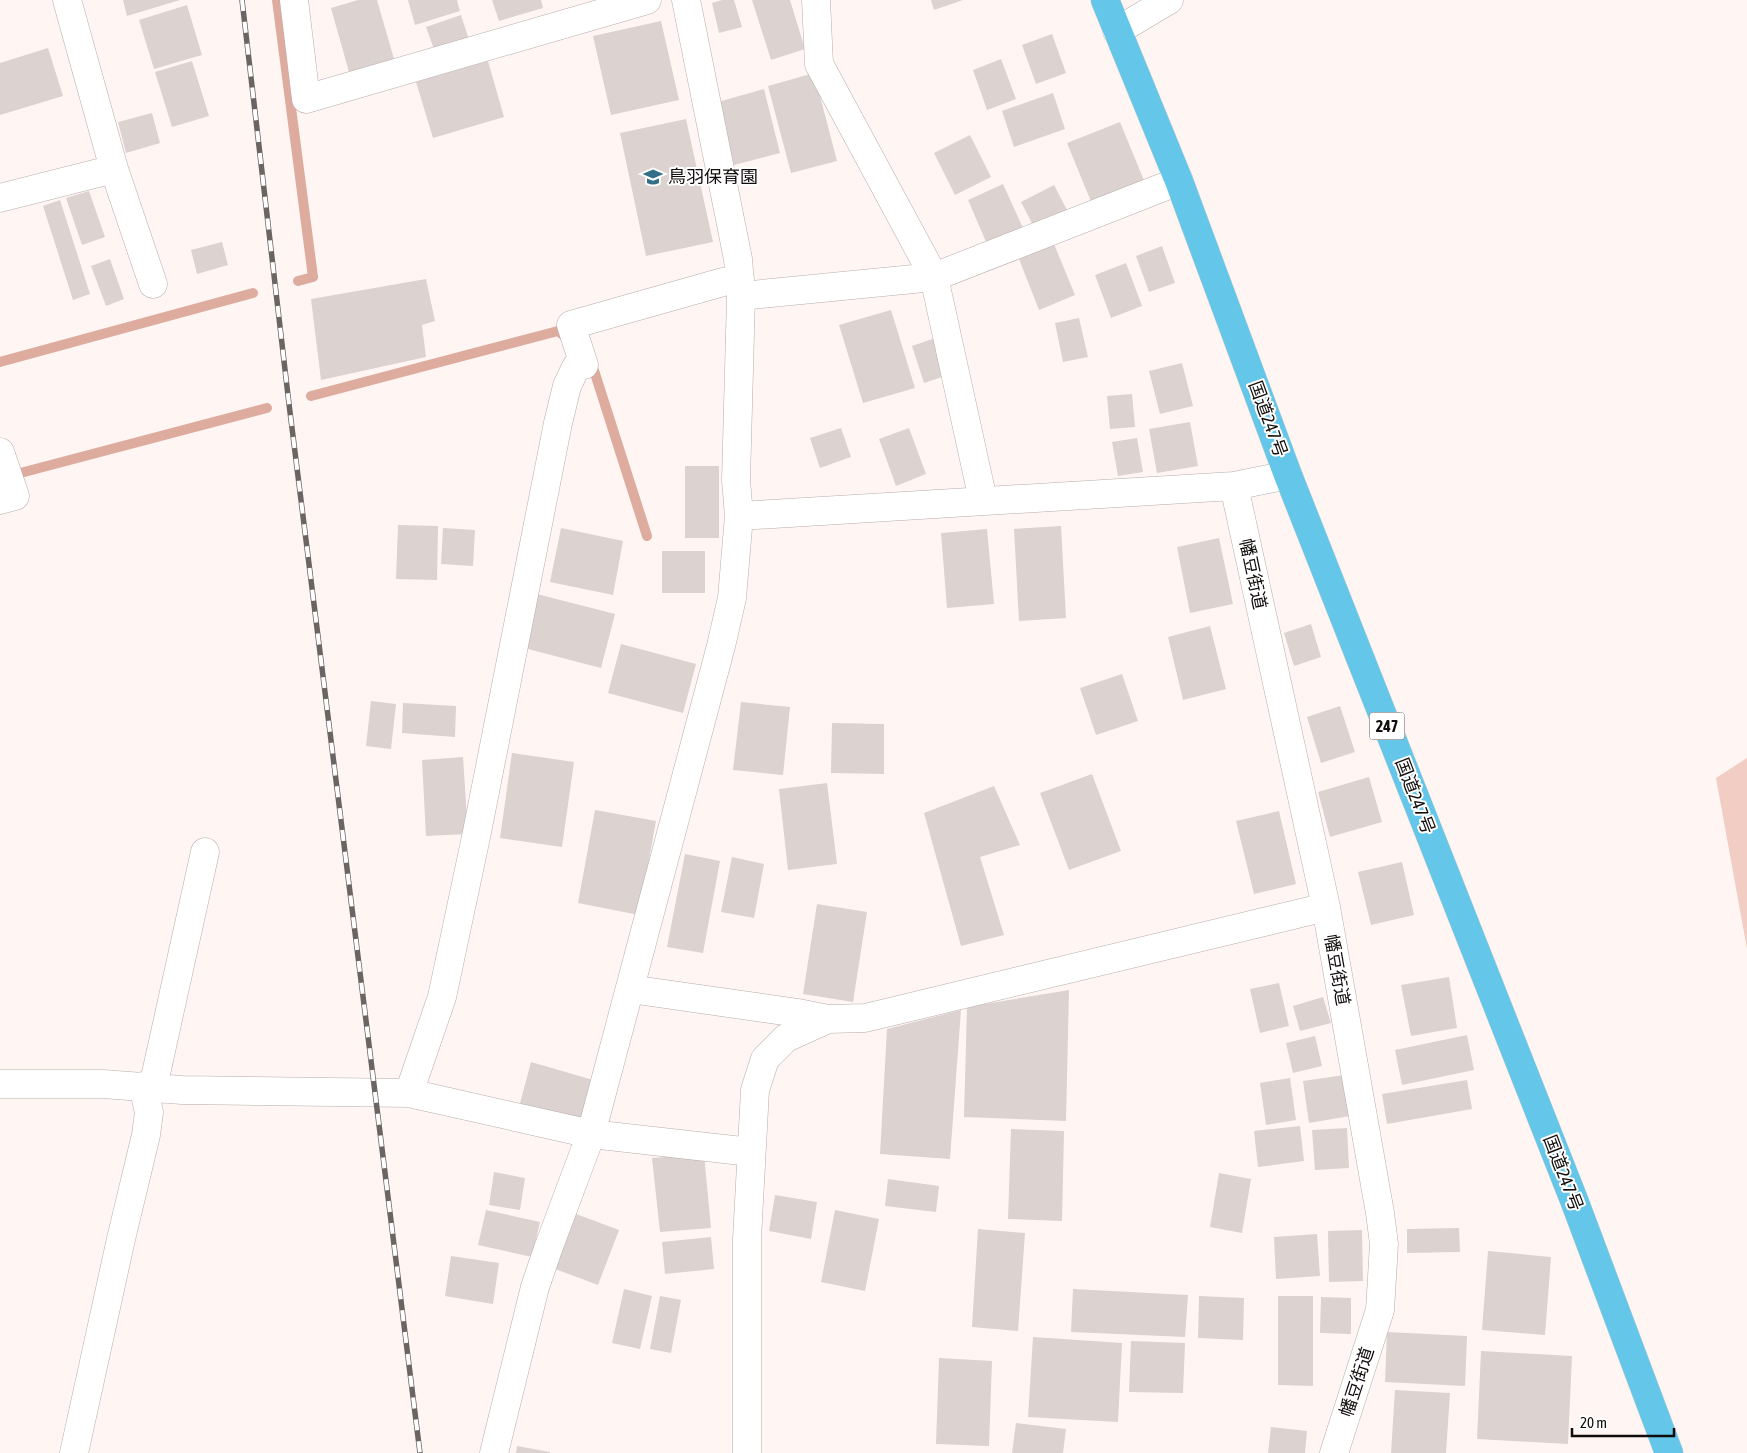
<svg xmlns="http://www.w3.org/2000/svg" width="1747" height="1453" viewBox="0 0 1747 1453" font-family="'Asap Condensed','Noto Sans JP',sans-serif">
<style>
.green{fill:#f2cdc3}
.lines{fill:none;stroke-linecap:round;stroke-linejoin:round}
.stream{stroke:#deac9e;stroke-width:10}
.building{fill:#dcd2cf}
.minor-casing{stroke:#b6acaa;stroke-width:29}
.trunk-casing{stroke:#d4d3d3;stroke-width:29}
.minor{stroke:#fff;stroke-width:28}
.trunk{stroke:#64c6e8;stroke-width:28}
.rail-casing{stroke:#6a6463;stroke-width:5.5}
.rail{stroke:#fff;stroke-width:4;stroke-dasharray:11;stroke-linecap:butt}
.labels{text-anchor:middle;stroke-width:4;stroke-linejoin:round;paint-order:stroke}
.shield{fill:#fff;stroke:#585655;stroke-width:1}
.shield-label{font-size:16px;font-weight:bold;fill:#100d0c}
.poi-label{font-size:18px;fill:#100d0c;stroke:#fff;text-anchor:start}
.street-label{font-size:18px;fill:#100d0c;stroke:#fff}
</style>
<rect width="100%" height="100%" fill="#fff6f4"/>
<path class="green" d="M1747,758v191l-31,-171z"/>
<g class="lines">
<path class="stream" d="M277,0l36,277 -15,4
M591,361l56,175
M0,362l253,-69
M311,396l247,-65 11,9
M9,476l258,-68"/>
</g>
<path class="building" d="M123,0h57l-53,16z
M358,0h19l17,59 -45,13 -18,-64z
M408,0h49l3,11 -45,14z
M492,0h49l2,8 -44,13z
M722,0h12l8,27 -23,6 -7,-30z
M752,0h38l15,49 -34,11z
M931,0h32l-29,10z
M187,5l15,50 -48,14 -15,-49z
M461,15l8,25 -34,12 -9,-25z
M661,21l18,79 -68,15 -18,-79z
M1052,34l14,39 -30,11 -14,-39z
M48,48l15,48 -63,19v-52z
M1001,59l15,40 -29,11 -14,-40z
M192,61l17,55 -37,11 -17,-55z
M488,61l16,56 -71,21 -17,-56z
M814,73l23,88 -46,12 -23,-87z
M764,89l16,64 -46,12 -16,-63z
M1053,93l12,36 -51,18 -12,-36z
M152,113l8,30 -34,10 -8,-31z
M686,119l27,123 -67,14 -26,-123z
M1120,122l25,61 -53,21 -25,-61z
M970,135l21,42 -36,18 -21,-42z
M1003,184l20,44 -36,16 -19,-44z
M1054,185l14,27 -33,17 -14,-27z
M89,191l16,46 -23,8 -16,-47z
M60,200l30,94 -17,6 -30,-94z
M222,242l6,23 -31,9 -6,-24z
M1054,244l21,51 -36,15 -20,-51z
M1162,246l13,37 -26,9 -13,-36z
M110,259l14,40 -18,7 -15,-40z
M1126,263l16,43 -31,12 -16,-43z
M426,279l9,42 -13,4 4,32 -105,23 -10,-81z
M891,310l24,78 -52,15 -24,-78z
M1079,318l9,39 -25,5 -8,-39z
M938,337l13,37 -27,9 -12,-37z
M1182,363l11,43 -33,8 -11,-43z
M1132,394l3,33 -25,2 -3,-33z
M1190,422l8,44 -41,7 -8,-44z
M841,428l10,29 -31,11 -10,-30z
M909,428l17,46 -30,12 -17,-47z
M1137,438l6,34 -25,4 -6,-34z
M685,466h34v72h-34z
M398,525l40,1 -1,54 -41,-1z
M1061,526l5,92 -47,3 -5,-92z
M443,528l32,2 -2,36 -32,-2z
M561,528l62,13 -10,54 -63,-13z
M987,529l7,75 -47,4 -6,-75z
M1219,538l14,66 -43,9 -13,-66z
M662,551h43v42h-43z
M537,594l78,20 -14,54 -77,-20z
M1311,624l10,33 -27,9 -10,-33z
M1210,626l16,63 -43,11 -15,-63z
M621,644l75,20 -13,49 -75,-20z
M1122,674l16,47 -42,14 -16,-47z
M371,701l25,3 -5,45 -25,-3z
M741,702l49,5 -7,68 -50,-5z
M403,703l53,3 -1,31 -53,-4z
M1340,706l15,46 -34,11 -14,-46z
M832,723l52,1v50l-53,-1z
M512,753l62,9 -12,85 -62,-9z
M463,757l5,77 -42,2 -4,-76z
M1092,774l29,77 -52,19 -29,-77z
M1369,777l13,45 -52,15 -12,-45z
M827,783l10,81 -49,6 -9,-81z
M994,786l26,59 -40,12 24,78 -43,11 -37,-133z
M595,810l61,11 -17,94 -61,-12z
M1279,811l17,73 -42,10 -18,-73z
M685,854l35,7 -17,92 -36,-6z
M732,857l32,7 -10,54 -33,-6z
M1402,862l12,53 -43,10 -13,-53z
M817,904l50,8 -14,90 -50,-8z
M1449,977l8,51 -46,8 -10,-51z
M1279,983l10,43 -29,7 -10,-44z
M1069,990l-3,131 -102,-4 3,-110z
M1323,997l8,26 -31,8 -7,-25z
M961,1010l-11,149 -70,-5 7,-125z
M1467,1035l7,35 -72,15 -7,-35z
M1315,1036l7,30 -29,7 -7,-30z
M531,1062l62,18 -12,44 -62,-17z
M1344,1075l6,41 -41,7 -6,-42z
M1290,1078l6,42 -30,5 -6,-42z
M1467,1080l5,29 -85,15 -5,-30z
M1300,1126l4,35 -46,6 -4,-36z
M1347,1128l2,40 -34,2 -3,-40z
M1011,1129l53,2 -2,90 -54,-2z
M704,1154l7,74 -51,4 -8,-74z
M494,1172l31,6 -5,32 -31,-5z
M1219,1173l32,6 -9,54 -32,-6z
M888,1179l51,7 -3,26 -51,-6z
M775,1195l42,7 -6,37 -42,-8z
M486,1210l54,12 -8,35 -54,-12z
M835,1210l44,9 -14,72 -44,-9z
M576,1214l43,16 -21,55 -43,-16z
M1459,1228l1,24 -53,1v-24z
M978,1229l47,4 -7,98 -46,-4z
M1362,1230l1,51 -34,1 -1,-51z
M1317,1234l3,42 -44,3 -2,-42z
M711,1237l3,32 -49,5 -3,-32z
M1488,1251l63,6 -6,78 -63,-5z
M451,1256l48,7 -6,41 -48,-8z
M624,1289l28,7 -12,53 -28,-6z
M1073,1289l115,6 -3,42 -114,-5z
M660,1296l21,4 -10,53 -21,-4z
M1199,1296l45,2 -1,42 -45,-2z
M1278,1296h35v90l-35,-1z
M1321,1297l30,1v36l-31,-1z
M1387,1332l80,4 -2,50 -80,-4z
M1033,1337l89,6 -4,79 -90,-5z
M1131,1341l54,2 -2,50 -54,-1z
M1481,1351l91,5 -4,88 -91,-5z
M939,1358l53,3 -3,85 -53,-2z
M1395,1390l55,3 -4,60h-55z
M1016,1423l50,6 -3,24h-51z
M1271,1427l36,4 -2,22h-37z
M517,1446l33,6v1h-34z"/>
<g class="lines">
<g class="minor-casing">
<path id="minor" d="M67,0l47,169 39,115
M294,0l12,99 341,-99
M816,0l3,64 115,213 49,223
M1117,31l52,-31
M0,198l114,-29
M741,296l193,-19 245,-96
M0,452l15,44 -15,4
M1234,486l92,421 54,306 4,31 -4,66 -46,143
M739,516l495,-30 54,-11
M630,989l168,24 30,6 37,-1 461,-111
M0,1084h103l79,6 227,3 182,41 160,18
M153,1087l52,-235
M409,1093l33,-96 34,-160 82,-414 9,-37 9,-19 8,-2 -13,-40 152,-43 17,-3
M74,1453l47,-214 25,-104 3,-23 -6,-26
M494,1453l41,-166 13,-38 43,-115 130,-488 11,-48 7,-82 -3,-36 5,-184 -3,-37 -52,-259
M747,1453v-214l8,-149 10,-31 21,-21 42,-19"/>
</g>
<g class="trunk-casing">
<path id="trunk" d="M1105,0l74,181 109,294 286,725 95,253"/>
</g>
<use href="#minor" class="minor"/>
<use href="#trunk" class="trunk"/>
<g class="rail-casing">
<path id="rail" d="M242,0l47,404 131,1049"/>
</g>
<use href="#rail" class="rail"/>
</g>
<defs>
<g id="school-bare" transform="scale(1.5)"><path d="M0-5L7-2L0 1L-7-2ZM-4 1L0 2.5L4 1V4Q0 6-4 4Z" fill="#337087" stroke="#fff" stroke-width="2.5" paint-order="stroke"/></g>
</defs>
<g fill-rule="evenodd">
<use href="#school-bare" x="653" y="177"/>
</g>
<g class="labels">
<rect class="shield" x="1369.5" y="712.5" width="35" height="27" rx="4"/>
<g class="shield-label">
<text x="1387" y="732">247</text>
</g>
<g class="poi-label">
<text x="668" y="183">鳥羽保育園</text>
</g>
<g class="street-label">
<text transform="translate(1268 419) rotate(70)" y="6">国道247号</text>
<text transform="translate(1253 574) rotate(78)" y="6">幡豆街道</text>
<text transform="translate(1415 796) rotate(69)" y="6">国道247号</text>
<text transform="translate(1337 970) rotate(80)" y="6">幡豆街道</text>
<text transform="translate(1563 1173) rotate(69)" y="6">国道247号</text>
<text transform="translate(1357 1382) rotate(-72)" y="6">幡豆街道</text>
</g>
</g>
<path d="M1572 1428v8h102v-8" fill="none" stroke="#100d0c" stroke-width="2.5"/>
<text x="1580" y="1428" font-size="15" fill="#100d0c" stroke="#ffffff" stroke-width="4" paint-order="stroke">20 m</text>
</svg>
